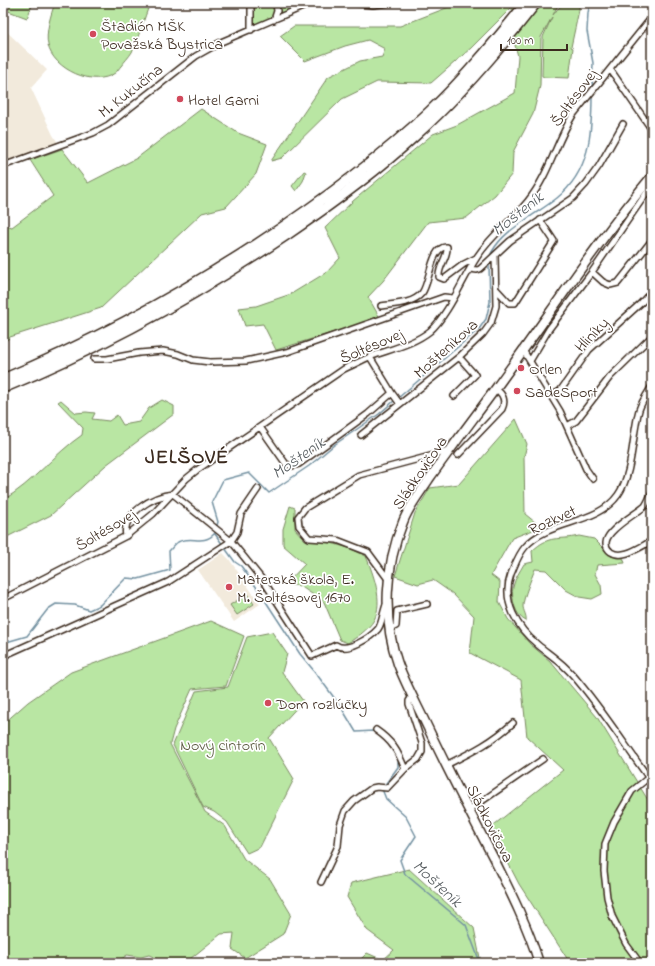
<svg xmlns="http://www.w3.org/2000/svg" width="655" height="966" viewBox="0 0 655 966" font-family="'Indie Flower',sans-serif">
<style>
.built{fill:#f2eadc}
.green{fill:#b9e6a3;stroke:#7a8860}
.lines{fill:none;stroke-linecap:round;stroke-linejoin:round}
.stream{stroke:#7391a1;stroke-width:1.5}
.minor-casing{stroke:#3b2a1e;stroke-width:8}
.primary-casing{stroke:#3b2a1e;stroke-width:11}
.motorway-casing{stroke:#3b2a1e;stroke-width:12}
.minor{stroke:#fff;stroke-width:5}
.primary{stroke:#fff;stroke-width:8}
.motorway{stroke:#fff;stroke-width:9}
.poi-dot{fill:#d1495b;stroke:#fff;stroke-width:1.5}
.labels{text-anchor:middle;stroke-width:3.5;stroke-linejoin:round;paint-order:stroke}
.poi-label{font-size:16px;fill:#3b2a1e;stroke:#fff;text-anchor:start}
.street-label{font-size:16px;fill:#3b2a1e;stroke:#fff}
.park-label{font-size:16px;fill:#5a593f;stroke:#fff}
.water-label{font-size:17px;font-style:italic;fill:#575d60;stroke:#fff}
.district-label{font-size:20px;font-weight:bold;letter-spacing:1px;fill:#3b2a1e;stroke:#fff}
</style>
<rect width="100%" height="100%" fill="#fff"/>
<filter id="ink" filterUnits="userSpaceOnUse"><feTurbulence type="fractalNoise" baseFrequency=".025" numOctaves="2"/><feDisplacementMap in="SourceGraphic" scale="8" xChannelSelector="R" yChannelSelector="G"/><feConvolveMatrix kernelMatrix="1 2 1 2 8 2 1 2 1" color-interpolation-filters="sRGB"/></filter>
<g filter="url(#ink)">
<path class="built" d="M3,28l44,42 -16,18 22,47 9,14 -59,20z
M223,553l6,6 31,45 -26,18 -36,-52z"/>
<path class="green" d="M3,3h30l-6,15 -24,-9z
M55,3h95c-6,16 -11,33 -18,49 -3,5 -8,10 -11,14 -2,2 -4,6 -6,7 -21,15 -62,-4 -67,-28 -3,-12 3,-31 7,-42z
M254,3h20l2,5 -3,10 -17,6 -3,-3z
M277,3l21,3 -21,10z
M470,3h93l-5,2 -5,10c9,-12 11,-12 26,-12v7l-8,37 2,1 -4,30 -25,-1 -2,-1 1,-39 9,-20 -11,20 -1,49 -7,28 -20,38 -1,22 -17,21 -29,23 -38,4 -45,59 -15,16 12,21 -104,32 -13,-26 -18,2 -6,-18 17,-2 35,-12 36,-22 13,-14 -15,-30 28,-27 80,-67 24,-9 58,-32 3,-37 -4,-14 -2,-35 -41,41 -40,35 -54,-1 -35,17 -60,59 -11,3 57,-84 32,-16 22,-4 3,-8 -17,-9 -23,6 -40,15 -25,-25 14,-10h106l49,-19z
M201,109l37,24 29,11 -11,30 -30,33 -24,6 -101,95 -91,29 -7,7v-120l9,3 41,-31 -23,-36 32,-11 26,34 49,-25z
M304,171l2,1 -3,9 -7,10 -4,-5z
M61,400l15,13 10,-1 9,1 -3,6 17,2 8,-6 6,10 16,-3 10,-14 13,-8 12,6v8l-68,51 -55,50 -48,24v-39c30,-17 51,-46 79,-65l1,-7 -25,-26z
M516,419l11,25 -3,13 1,57 16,13 -29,11 -21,37 9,7 -1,20 9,17 22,25 20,17 47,56 51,83 4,61v102h-82l-51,-79 -29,-56 73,-58 -36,-33 -6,-57 -51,-27 4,-37 -21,-22 -20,-14 -15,4 -23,-8 20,-63 15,-25 29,-4z
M290,506l5,2v21l10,11 26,3 18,5 17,8c7,18 18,45 8,64 -6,10 -17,17 -26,23l-8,-3 -16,-38 -24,-16 -14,-2 19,-20 -22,-19v-16z
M579,536l15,3 17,17 12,2 2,5 -28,2 -2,9 6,11 1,9 -10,5 -13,-2 -13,-7 -20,-20 -11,-1c-3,8 -12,29 -12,37 0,5 4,9 3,15 -11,-5 -15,-23 -13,-34 2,-9 7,-16 11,-23l9,-2 -1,-11c18,-17 25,-10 47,-15z
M247,594l7,10 -17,11 -7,-10z
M211,621l33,15 -18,50 -34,3 -18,40 -4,15 35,68 20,14 19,33 26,20 21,35 -8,20 -38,24 -13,-9 2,-16 -13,1 -36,29h-29v-5l-7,-3 -8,2 -14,-2 -11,8h-78l-1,-1 -1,1h-33v-239l25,-22 43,-30z
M272,632l15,22 -5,18 21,29 -34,37 25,41 -34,68 -13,6 -20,-31 -13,-10 -11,-5 -30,-62 23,-54 32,-4 19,-50z
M409,869l65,59 7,35h-124l10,-10 16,7 11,-10 -27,-20 -20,-33 4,-14z"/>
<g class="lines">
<path class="stream" d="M590,3l-2,10 -1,18 6,32 -1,25
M489,258c7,-17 20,-27 35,-37 11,-8 23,-15 33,-23 33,-27 35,-64 35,-104
M398,398l81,-69 7,-10 4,-17 -1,-38
M216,528l2,-6 -6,-20 11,-22 26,-7 20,20 40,-27 25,-21 45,-31 16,-14
M215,531v3l8,11
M225,548l10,14 6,4 16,22 43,66 15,18 26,35 15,25 17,-1 13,10
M3,643l24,-7 21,-27 8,-5 19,1 14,5 11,-5 26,-27 12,1 32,-9 -1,-19c3,-3 6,-7 9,-9 13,-7 25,4 36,-8
M388,744l6,8
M384,786l14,-19v-9
M382,789l4,10 20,18 10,19 -16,24 5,14 61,51 12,32 4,6"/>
<g class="minor-casing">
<path id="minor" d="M356,3l17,2 16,-2
M274,20l3,-9 -1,-8
M251,30v-27
M610,69l42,61
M3,166l90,-33 15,-8 88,-69 25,-14 91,-39
M470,269l7,1 3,-1 30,-28 63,-43 13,-14 13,-18 24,-42
M592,272l11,10 7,3 8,-2 34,-43
M496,289l13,14h6l39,-62 -14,-21
M381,306c13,-2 32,-2 41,-13 8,-10 9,-48 25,-46 1,11 -9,19 -8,30l5,2 20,-15 12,-6
M523,350l37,61 26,58 7,10
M94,359h13l32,-6 24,-2 15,3 15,6 17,2 36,-1 41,-9 157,-55 9,1
M530,361l19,-32 43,-57 60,-87
M652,386c-5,8 -10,15 -13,24 -7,25 -6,64 -21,85 -22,31 -69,24 -93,52 -7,8 -10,18 -14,27 -10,27 6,54 27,71 6,5 13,10 19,15 9,7 18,17 25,26 23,28 43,59 64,88l6,11
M392,393l8,11
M454,396l21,-21 -16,-18
M551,396l9,-5 29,-41 52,-47 11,-12
M567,426l9,-5 34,-44 42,-41
M260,427l26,37 5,2 8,-2 69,-50 24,-21 -22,-36
M361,435l98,-78 24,-23 8,-11 5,-17 -1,-51
M458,455l44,-46c4,-8 1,-15 -6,-20
M652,492c-2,4 -4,10 -7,14 -8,8 -54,31 -34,46 12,8 30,-6 41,-11
M126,536c-5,-23 28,-40 47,-42l58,47 34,42 47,73 24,-11c11,8 34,-7 42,-16 4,-5 5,-17 8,-24
M388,579l-20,-27 -31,-12 -28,-2 -10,-12 -1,-9 7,-9 54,-33 90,-24
M3,599l123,-63 27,-22 33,-35 11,-9 147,-101c9,-4 18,-9 28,-13 19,-7 42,-12 58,-25 19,-17 33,-53 47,-74 15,-23 35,-36 51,-56 21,-26 28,-59 45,-86l79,-98
M390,629l6,-3 1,-15 30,-7
M3,656l165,-74 63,-41 6,-9 4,-18 17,-25
M376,730c16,11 22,21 29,39
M446,765c26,-13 45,-22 67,-42
M469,810l74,-51
M321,882l17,-36 2,-21 5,-14 9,-10 18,-13 5,-1 10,1 18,-19 13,-10 4,-7v-9l-13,-39v-3l3,-4
M640,963l-14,-19 -14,-28 -5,-19 -3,-26 1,-27 9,-22 18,-31 16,-13"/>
</g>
<g class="primary-casing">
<path id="primary" d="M539,963c-11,-36 -28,-70 -45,-104 -23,-44 -46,-89 -67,-133 -10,-21 -21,-41 -29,-62 -16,-45 -13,-98 5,-142 6,-16 17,-29 26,-43 22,-31 45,-61 67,-91 52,-71 100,-145 156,-212"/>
</g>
<g class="motorway-casing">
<path id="motorway" d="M3,379c89,-37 174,-83 254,-135 61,-40 120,-83 173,-133 35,-33 66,-71 96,-108
M3,388c100,-41 196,-94 285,-154 44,-30 88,-62 127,-98 45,-40 84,-86 121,-133"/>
</g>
<use href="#minor" class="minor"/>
<use href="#primary" class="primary"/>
<use href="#motorway" class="motorway"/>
</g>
</g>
<g class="poi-dot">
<circle cx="93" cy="34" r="4"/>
<circle cx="180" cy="99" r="4"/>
<circle cx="521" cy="368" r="4"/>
<circle cx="517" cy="391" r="4"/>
<circle cx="229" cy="587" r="4"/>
<circle cx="268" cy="703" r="4"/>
</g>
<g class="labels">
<g class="poi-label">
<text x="101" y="31">Štadión MŠK<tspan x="101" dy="18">Považská Bystrica</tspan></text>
<text x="188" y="105">Hotel Garni</text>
<text x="529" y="374">Orlen</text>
<text x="525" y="397">SadeSport</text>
<text x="237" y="584">Materská škola, E.<tspan x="237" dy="18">M. Šoltésovej 1670</tspan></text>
<text x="276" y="709">Dom rozlúčky</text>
</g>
<g class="street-label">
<text transform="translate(130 90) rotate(-38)" y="6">M. Kukučína</text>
<text transform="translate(573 97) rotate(-54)" y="6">Šoltésovej</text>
<text transform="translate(591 334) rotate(-46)" y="6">Hliníky</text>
<text transform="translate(371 345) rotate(-23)" y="6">Šoltésovej</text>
<text transform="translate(445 348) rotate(-42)" y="6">Mošteníkova</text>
<text transform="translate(419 472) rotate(-56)" y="6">Sládkovičova</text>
<text transform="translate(552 519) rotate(-25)" y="6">Rozkvet</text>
<text transform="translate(105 529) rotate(-31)" y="6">Šoltésovej</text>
<text transform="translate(491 823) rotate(63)" y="6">Sládkovičova</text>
</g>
<g class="park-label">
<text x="223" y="750">Nový cintorín</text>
</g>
<g class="water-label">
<text transform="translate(517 213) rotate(-38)" y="6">Mošteník</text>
<text transform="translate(298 457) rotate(-35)" y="6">Mošteník</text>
<text transform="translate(438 883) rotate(43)" y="6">Mošteník</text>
</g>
<g class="district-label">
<text x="187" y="463">JELŠOVÉ</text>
</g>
</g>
<rect width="655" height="966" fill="none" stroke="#fff" stroke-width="16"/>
<rect x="8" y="8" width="639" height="950" fill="none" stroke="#3b2a1e" stroke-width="1.5" filter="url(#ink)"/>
<path d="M501 44v6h66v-6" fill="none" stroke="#3b2a1e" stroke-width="2"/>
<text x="507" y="44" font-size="12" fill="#3b2a1e" stroke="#ffffff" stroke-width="3" paint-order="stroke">100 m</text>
</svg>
